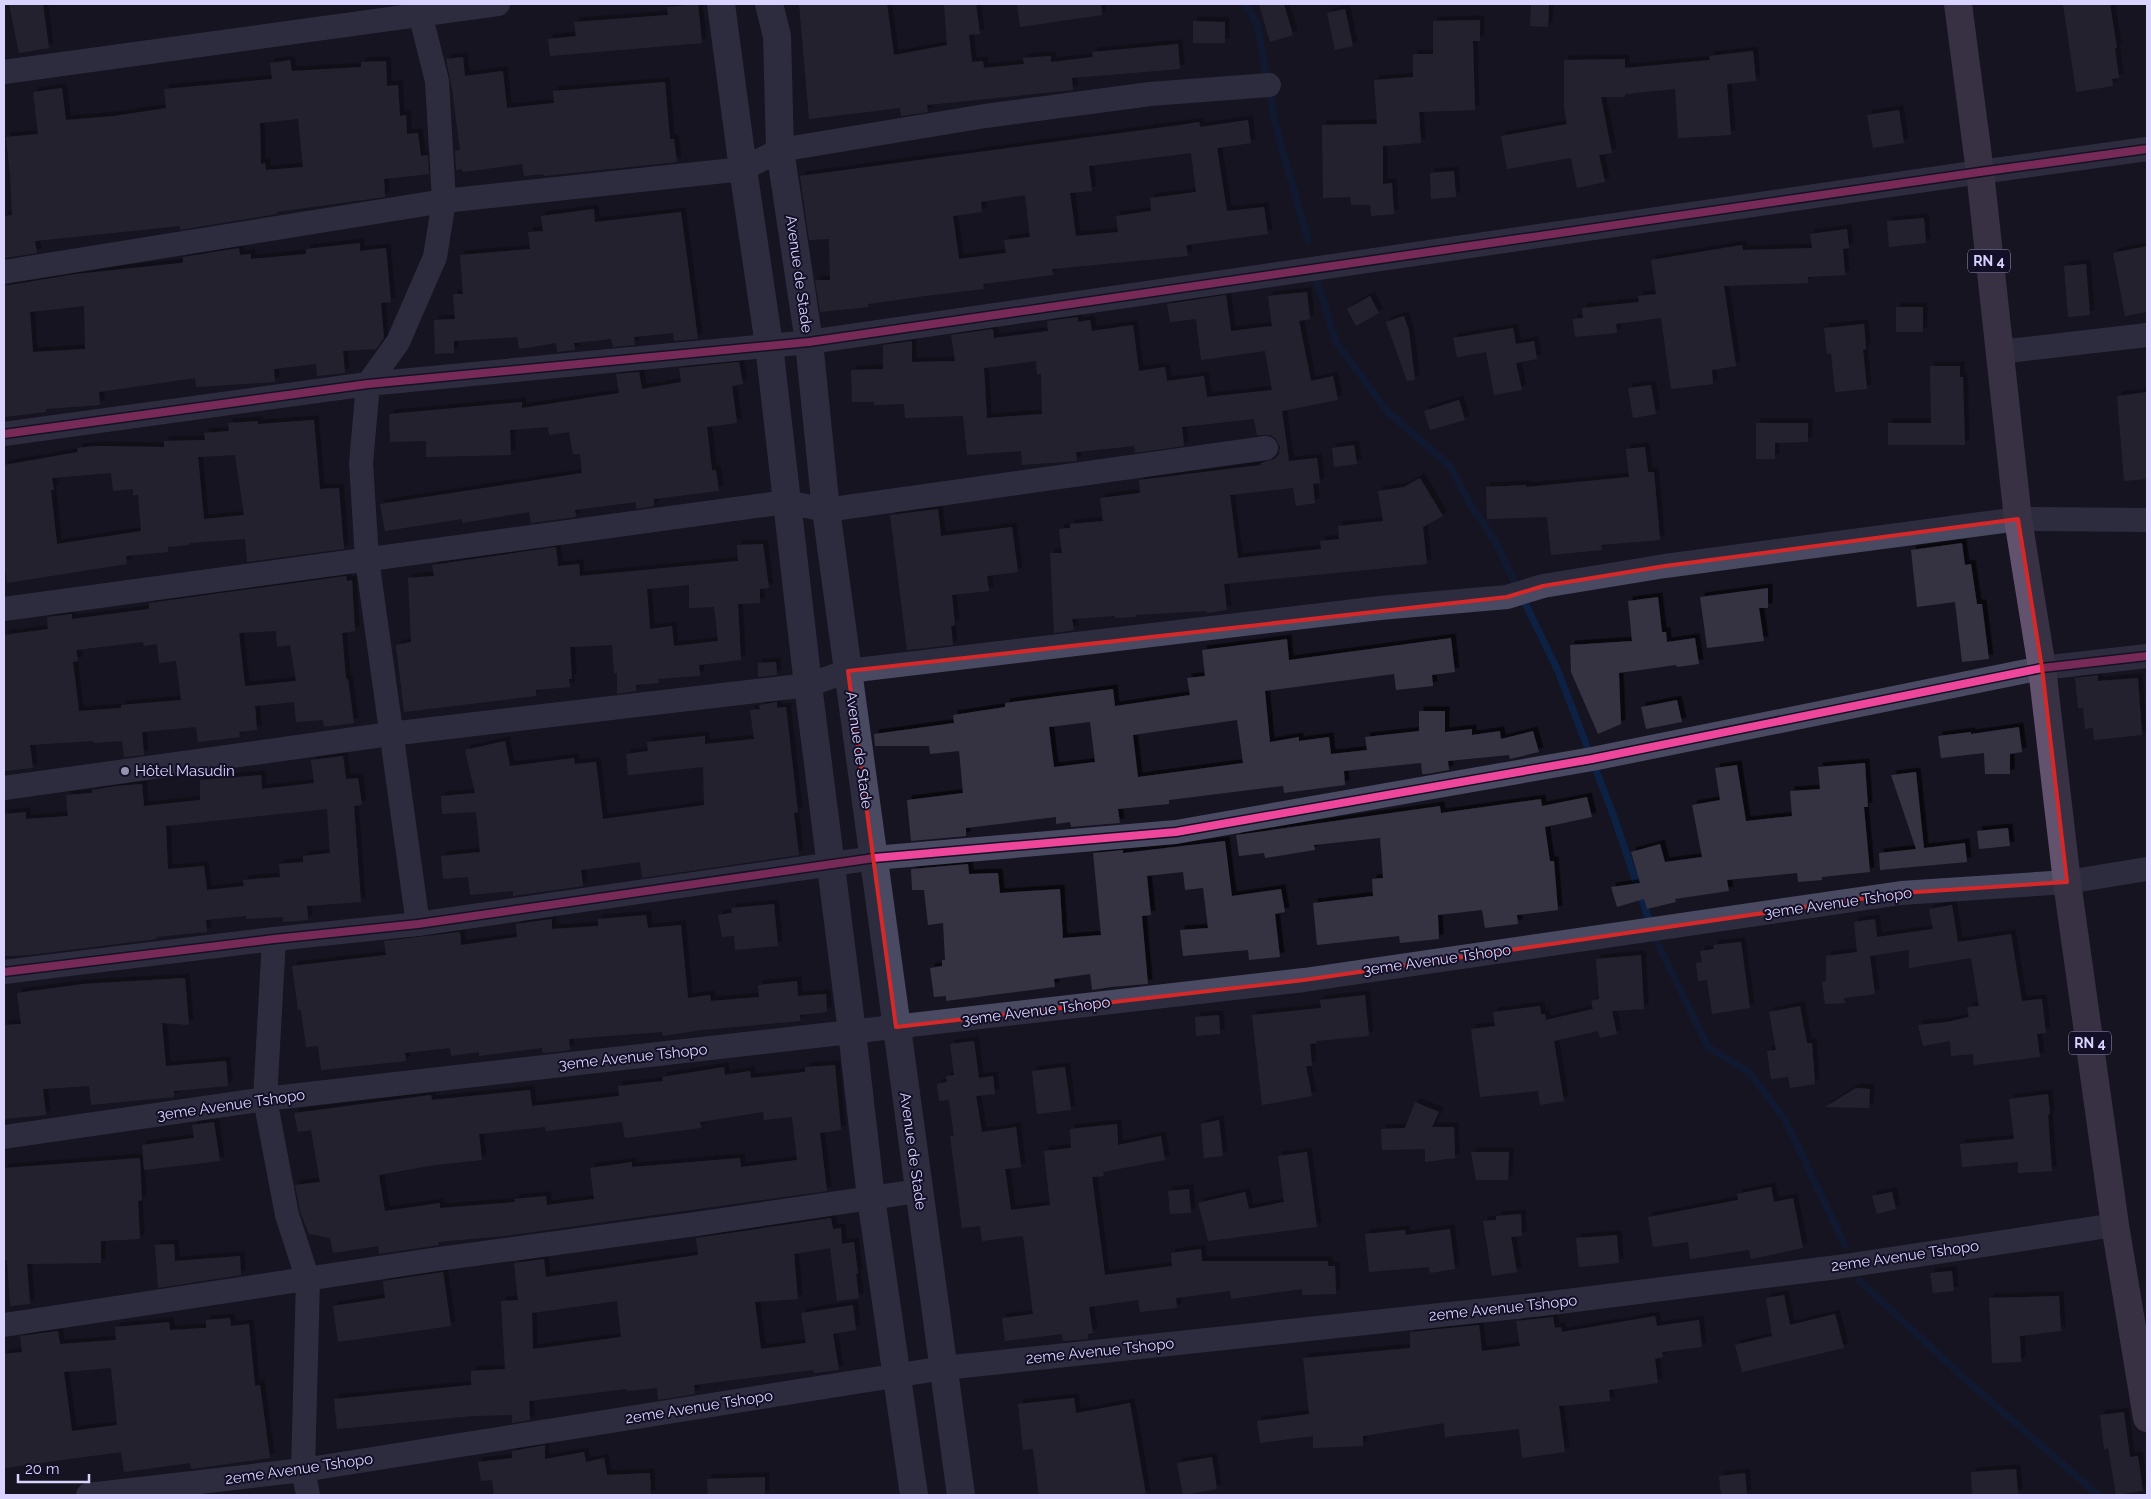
<svg xmlns="http://www.w3.org/2000/svg" width="2151" height="1499" viewBox="0 0 2151 1499" font-family="Raleway,sans-serif">
<style>
.lines{fill:none;stroke-linecap:round;stroke-linejoin:round}
.stream{stroke:#0d2144;stroke-width:7}
.building{fill:#343243;fill-rule:evenodd;filter:url(#shadow)}
.minor{stroke:#4a4962;stroke-width:24}
.tertiary{stroke:#4a4962;stroke-width:28}
.trunk{stroke:#62526e;stroke-width:28}
.cycleway-casing{stroke:#130f26;stroke-width:11}
.cycleway{stroke:#ed469a;stroke-width:8}
.marked{fill:none;stroke:#d62828;stroke-width:4;stroke-linejoin:round}
.poi-dot{fill:#9591b1;stroke:#130f26;stroke-width:2}
.labels{text-anchor:middle;stroke-width:4;stroke-linejoin:round;paint-order:stroke}
.shield{fill:#130f26;stroke:#9e99be;stroke-width:1}
.shield-label{font-size:14px;font-weight:bold;fill:#d9d4ff}
.street-label{font-size:15px;fill:#d9d4ff;stroke:#130f26}
.poi-label{font-size:15px;fill:#d9d4ff;stroke:#130f26;text-anchor:start}
</style>
<defs>
<filter id="shadow"><feDropShadow dx="4.5" dy="-4.5" stdDeviation="0" flood-color="#0009"/></filter>
</defs>
<rect width="100%" height="100%" fill="#161421"/>
<g class="lines">
<path class="stream" d="M1245,4l12,20 19,103 32,113
M1314,271l22,71 51,69 63,55 20,38 24,35 64,132 56,146 34,100
M1656,940l52,107 41,25 35,46 61,127
M1860,1281l105,98 133,116"/>
</g>
<path class="building" d="M9,4h34l6,44 -30,5z
M698,4l4,39 -152,13 -2,-17 28,-3 -2,-14 94,-7 -1,-8z
M799,4h88l7,51 53,-10 -3,-41h32l4,30 -11,1 3,27 11,-1 1,7 40,-4 -1,-6 28,-2v6l42,-5 -1,-5 86,-8 2,25 -108,9 1,12 -146,15 1,7 -27,4 -1,-8 -91,11z
M1017,4h84l1,11 -82,12z
M1259,4h25l9,31 -23,7z
M1531,4h18l-1,23 -18,-1z
M2063,4h47l7,44h-2l4,30 -7,1 1,7 -37,6z
M1345,9l8,37 -18,4 -8,-37z
M1480,20v21h-7l2,69 -56,2 2,31 -38,3v38l9,-1 2,31 -23,2 -1,-11h-19l-1,-8 -27,1 -1,-73 55,-1 -3,-44 39,-3v-23h20v-33z
M1193,21l32,1v21h-32z
M1753,51l3,30 -29,3 4,51 -53,3 -3,-49 -50,5v3h-24l11,56 -13,2 6,27 -28,6 -6,-30 -64,11 -6,-33 66,-12 -3,-16v-48l61,-1v9l85,-8 -1,-4z
M463,57l2,19 38,-5 4,37 47,-5 -1,-12 112,-9 5,57h4l3,23 -133,14 -1,-2 -19,2 -2,-12 -59,8 -1,-3 -6,1 -1,-19 5,-1 -8,-61 -6,-30z
M290,60l2,11 69,-4v-5l25,-1 1,25 11,-1 2,31 6,-1 1,19 11,-1 3,23 7,-1 1,19 -45,5 1,18 -109,15 1,2 -97,16v-4l-145,15 2,12 -32,5 -1,-42 8,-1 -2,-40 -4,-38 32,-3 -5,-42 29,-4 4,32 48,-4 52,-8 -2,-19 108,-10 -2,-16zM298,119l5,48 -37,3 -1,-7 -4,1 -1,-41z
M1899,110l5,33 -31,5 -6,-33z
M1248,120l3,23 -34,5 10,63 37,-4 4,27 -82,11 2,11 -136,13 1,6 -70,9 1,5 -59,7 -57,8v3l-48,5 -5,-32h15l-1,-41 -20,1 -9,-64 380,-51 19,-3 1,5zM1191,153l5,39 -46,6 1,13 -35,5 2,16 -42,4 -6,-43 22,-2 -3,-25zM1025,195l5,42 -26,3 2,13 -47,6 -6,-43 29,-4 -1,-10z
M1454,171l2,26 -25,2 -1,-26z
M594,209l1,13 86,-10 17,127 -24,2 -1,-8 -39,4 1,8 -22,2 -2,-8 -37,4 1,7 -18,2 -1,-9 -37,6 -2,-12 -63,4v12l-19,1 -1,-34 21,-1 -2,-25h10l-3,-39 70,-6 -2,-17 15,-1 -2,-15z
M1924,218l2,25 -37,4 -2,-26z
M1847,229l2,19 -6,1 2,26 -37,2v6l-84,3 12,80 -24,4 1,14 -42,5 -10,-71 -45,6 1,9 -42,4 -2,-18 10,-1 -1,-10 57,-6 -1,-6 18,-2 -5,-34 91,-15 1,5 69,-2 -2,-14z
M360,243v8l26,-3 5,54 -10,1 3,35 -8,11 -33,2 2,22 -28,3 -1,-12 -42,5 1,13 -79,5 -1,-9 -96,14 1,13 -54,4v3l-42,5v-131l72,-12 105,-11 2,-1v-5l56,-9 1,7 11,-1v5l55,-5v-5zM84,306l1,43 -52,3 -3,-40z
M2147,246v66l-22,4 -12,-63z
M2086,264l4,51 -22,2 -4,-51z
M1307,292l3,27 -11,2 12,60 22,-5 5,24 -56,11 7,50 28,-3 3,25 -7,1 2,19 -19,3 -3,-18 -63,7 8,63 83,-9 -1,-8 19,-2 -1,-13 45,-5 -5,-30 26,-4 16,-9 23,38 -20,11 4,37 -203,20 3,26 -20,3 -1,-2 -70,4v2l-21,1v-2l-43,3 2,11 -20,3 -4,-80h12l-3,-24 11,-1v-4l33,-3 -3,-23 40,-5 -1,-13 122,-15v-2l13,-4 5,-5 1,-7 -4,-8 -5,-4h-14l-3,-16 -72,8 2,19 -49,7 -1,-7 -58,6 1,9 -55,4 -1,-14 -54,4 -4,-39 -58,2 -1,-14 -30,1v-3h-22l-1,-32 32,-1v-24l29,-4v21l43,-1 -4,-26 42,-6 1,9 54,-7 -1,-10 31,-4v5l12,-2 2,11 41,-6 6,46 26,-4 2,14 37,-5 3,21 65,-7 -7,-39 -64,9 -5,-41 -26,3 -3,-18 59,-9 5,36 41,-5 -4,-30zM1036,361l1,13h4l1,40 -55,4 -3,-50z
M1370,296l9,17 -23,13 -9,-17z
M1896,307h27v25h-27z
M1404,316l5,15 6,49 -8,1 -21,-59z
M1864,324l2,25 -3,1 4,39 -32,3 -4,-39 -4,1 -3,-26z
M1513,328l3,16 18,-3 3,18 -21,4 6,27 -28,5 -8,-43 -29,5 -4,-19z
M739,362l4,22 -11,2 5,37 -30,4 5,43h4l3,21 -65,8v7l-18,3v-7l-61,8 1,7 -45,6 -2,-11 -67,11v-4l-77,12 -5,-27 202,-31 -2,-19h-7l-4,-22 -20,3 -1,-8 -38,3 1,25 -85,2v-16l-36,1 -1,-28 133,-12v6l97,-15 -3,-19 23,-2 3,17 39,-7 -2,-14z
M1930,366h30v11h3l2,68h-77v-22h43z
M1651,385l5,29 -23,4 -5,-30z
M2147,392v87l-23,2 -7,-85z
M1459,400l6,20 -35,10 -6,-19z
M314,420l6,69 19,-1 5,61 -97,13 -2,-23 -56,4v2l-21,2v5l-42,4 1,8 -120,19 -3,-20v-98l74,-13 -1,-4 19,-2 68,1v-6l41,-1 -1,-7 25,-2 -1,-8 30,-2v3zM235,455l9,60 -40,4 -6,-62zM111,473l2,18 20,-2v6h5l3,36 -84,13 -6,-54h3l-2,-12z
M1756,423h52v19l-33,1v16h-19z
M1354,445l3,19 -23,3 -2,-19z
M1645,447l3,25h6l6,68 -59,5 1,5 -51,5 -4,-38 -60,2 -1,-32 40,-2v2l103,-10 -3,-28z
M938,509l3,27 71,-9 6,45 -31,4 2,15 -37,4 3,30 -4,1 2,19 -46,5 -17,-135z
M1962,543l3,22 6,-1 6,40h5l7,55 -27,3 -7,-60 -38,5 -6,-57z
M763,544l6,44 -9,1v14l-22,1 3,56 -42,5 1,11 -42,3 1,4 -23,2v6l-19,3v-21l-3,1 -2,-29 -42,2 2,32h-3l1,8 -34,3v6l-132,16 -8,-67 15,-3 -3,-64 26,-2 -2,-11 124,-18 2,19 21,-2 1,12 158,-15 -1,-16zM689,585v23l25,-1 4,34 -44,5 -2,-20 -22,3 -3,-40z
M346,576l1,5 5,-1 3,51 -13,2 4,46h2l6,44 -30,4 -1,-7 -27,2 -2,-20 -39,4 2,24 -18,2 1,5 -42,5 -2,-15 -54,5 2,23 -20,2 -2,-16 -29,2v-2l-63,4 3,23 -29,3v-136l44,-6 -1,-12 25,-3v5l77,-10v-6zM276,631l1,16 13,-2 6,36 -51,5 -6,-53zM143,642l1,4 13,-2 2,19 17,-2 5,39 -60,5v3l-42,3 -6,-49 5,-1 -2,-11z
M1768,588v20h-9l5,33 -57,7 -7,-51z
M1658,597l4,35h4l1,10 28,-4 4,26 -22,3 -1,-2 -57,8 2,51 -23,10 -27,-62 -1,-27 62,-4 -4,-40z
M1451,638l4,34 -23,3 1,11 -37,4 -2,-16 -129,17 5,51 29,-5v4l30,-4 2,17 36,-4 -2,-13 54,-6v-20h26v21l27,-3v6l28,-4 1,8 32,-8 6,21 -29,7 -1,-4 -61,6 1,9 -22,4h-5l-1,-11 -77,8 1,14 -61,8 -1,-7 -114,14v4l-51,5 2,14 -49,4 -1,-5 -14,2v-7l-90,11v8l-55,5 -4,-41 56,-7 -4,-42 -29,3 -1,-8h-54l-1,-12 80,-11 -1,-8 52,-8v-4l108,-14 2,17 75,-11 -3,-17 18,-2 -3,-26 85,-11 2,21zM1237,720l6,43 -105,14 -5,-42zM1090,722l5,40 -41,5 -5,-40z
M776,662l1,13 -19,2v-14z
M2098,675v6l40,-3 4,57 -48,5 -1,-12 -8,1 -2,-21h-5l-3,-30z
M1677,700l5,22 -36,7 -5,-22z
M777,702v6l9,-1 12,105 -4,1 5,42 -157,23 -2,-16 -59,8 2,16 -70,10v-5l-43,4 -2,-18 -25,2 -2,-23 39,-4 -4,-40 -34,2 -1,-18 34,-3 -10,-43 40,-9 5,25 64,-8 1,6 21,-2 7,57 101,-14 -1,-38 -75,8 -2,-21 22,-3 -1,-9 58,-6v8l49,-5 -4,-29 10,-1 -1,-4z
M2019,727l3,25 -12,2v20h-25l-1,-21 -43,5 -3,-22 33,-4v2z
M343,756l3,23 12,-1 4,27 -8,1 7,96 -54,4 1,14 -25,2v-5l-37,2v-3l-40,4 1,12 -51,5 1,2 -127,16 -26,1v-142l22,-2v7l42,-3 -2,-21 26,-2v-3l24,-4 26,-2 2,22 56,-6v-20l61,-5 1,14 52,-6 -3,-23zM327,809l3,44 -27,3v6l-24,2 1,13 -37,3 1,6 -37,4 -3,-24 -36,3 -2,-43z
M1865,763l3,44h-4l6,65 -48,5v3l-24,2 -1,-9 -70,7 2,11 -54,8 1,3 -29,7 -3,-10 -27,8 -6,-20 29,-4 -9,-31 29,-8 5,18 37,-5 -10,-52 28,-5 -5,-32 22,-3 9,56 46,-5 -2,-25 30,-2 -2,-22z
M1916,772l8,76 41,-5 2,19 -87,8 -1,-17 37,-4 -25,-74z
M1587,797l5,20 -47,10 5,34h4l4,49 -41,5 1,9 -33,4 -3,-18 -44,5 1,24 -39,4 -1,-7 -82,9 -4,-42 60,-7 -1,-17 11,-1 -3,-40 -66,7 1,5 -50,8 -1,-5 -25,3 -3,-21 204,-29 1,7 100,-14 1,7z
M2008,828l2,18 -31,3 -2,-18z
M1225,841l7,55 49,-7 4,23 -10,2 5,43 -31,3 -1,-10 -65,6 -3,-26 28,-2 -5,-40 -18,2 -2,-18 -36,4 4,39 -9,1 6,68 -37,3 -19,3 -2,-16 -36,5 1,8 -109,14v-5l-12,1 -4,-29 12,-2v-6h3l-2,-37 -15,2 -4,-35h-12l-1,-21 57,-5 1,10 29,-1 2,20 60,-4 3,49 38,-3 -8,-82 30,-3v3z
M774,904l4,42 -43,4 -1,-14 -12,1 -4,-22 14,-2 -1,-5z
M1952,905l6,37 53,-8 11,67 20,-2 4,34 -9,1 3,23 -66,8 -1,-11 -22,2 -1,-15 -27,5 -5,-21 29,-3 22,-5 -2,-10 12,-1 -8,-48 -62,10v-18l-39,6 5,38 -31,4 1,5 -20,1 -3,-22 4,-1v-25l31,-4 -3,-30 21,-3 2,18 56,-8 -4,-20z
M646,915l2,13 33,-3 7,73 22,-3 1,6 48,-4 -1,-12 39,-4 1,15 28,-2 1,18 -27,3v6l-98,9 -39,6 -1,-4 -93,7 1,11 -14,2 -13,1 -1,-5 -63,8v-4l-28,4 -1,-8 -45,5 1,8 -85,9 -3,-24 -12,1 -5,-37h-3l-6,-44 94,-11 -2,-14 76,-9 1,13 56,-8 -1,-13 36,-5v10l46,-3v-7z
M1741,942l9,66 -38,6 -5,-34 -9,1 -2,-18 6,-1 -2,-11 14,-2 -1,-4z
M1641,955l3,54 -32,2 5,23 -17,4 -2,-7 -44,10 10,60 -24,4 -2,-14 -58,6 -9,-68 24,-3 -2,-14 47,-6 1,8h4l1,6 47,-11 -2,-8 8,-2 -3,-40z
M185,978l4,47 -27,-2 4,43 60,-5 2,25 -54,5v6l-83,8 -2,-19 -46,3 3,26 -42,4v-94l17,-1 -4,-31 66,-9z
M1365,995l4,41 -53,5 1,2 -7,1 2,22h-6l6,30 -50,9 -10,-90 69,-7 -1,-8z
M1800,1006l7,37h5l3,41 -25,4 -2,-11 -17,2 -4,-28 9,-1 -7,-38z
M1219,1015l1,19 -24,2 -1,-19z
M974,1041l5,37 14,-2 2,18 -19,2 6,36 34,-5 5,40 -16,2 6,41 39,-5 -6,-54 27,-3 -1,-19 47,-5 1,21 43,-9 4,24 -62,12 1,4 -12,1 13,98 67,-9 -1,-13 30,-4 1,12h126v5h7l1,28 -34,1v-6l-71,10 -1,-8 -54,7 1,10 -37,4 -2,-12 -49,7 4,26 -5,1v5l-25,2 -1,-7 -57,7 -3,-23 31,-4 -10,-78 -41,5 -2,-15 -18,2 -12,-92h4l-5,-36 -10,1 -2,-17 10,-2 -1,-6 8,-1 -4,-31z
M835,1065l6,65 -21,3 7,58 -323,45 -66,6 1,3 -60,9 -1,-8 -45,7 -3,-15 -21,-4 -9,-22 -5,-27 25,-3 -9,-52 -13,2 -4,-19 137,-18 1,5 98,-10 2,16 87,-10 -1,-10 45,-5 -1,-4 62,-10 1,8 25,-4 1,7 54,-6v-5zM763,1112l1,8 28,-3 5,43 -56,7 -1,-9 -108,9v-5l-42,6 4,31 -47,6 -1,-9 -32,3 1,3 -75,6v-5l-55,8 -6,-36 49,-9 54,-6 -3,-26 66,-7 1,4 76,-9 3,16 76,-10 -1,-6z
M1065,1067l6,43 -34,4 -5,-43z
M1856,1088l14,1 -1,19 -44,-1z
M2048,1094l2,20 -2,1 4,56 -34,2v-11l-56,5 -2,-23 54,-5 -5,-40z
M1415,1102l24,10 -7,15h22l1,31 -30,4v-13l-43,1 -1,-21 24,-1z
M1219,1120l4,36 -19,2 -3,-34z
M214,1122l6,39 -76,9 -2,-25 52,-7 -2,-13z
M1307,1152l10,75 -109,14 -10,-38 47,-11 4,17 35,-7 -6,-46z
M1471,1152h38l-1,28h-32z
M140,1158l2,42 -4,1 2,38 -39,2v22l-74,1 3,40 -20,2 -3,-46h-3v-92z
M1771,1187l3,15 19,-4 10,50 -52,11 -2,-9 -59,9 -2,-17 -35,5 -5,-30 90,-17 -1,-6z
M1189,1189l2,24 -21,1 -2,-23z
M1892,1192l4,17 -19,5 -5,-18z
M1521,1214l1,22 -11,1 6,35 -25,4 -9,-55 13,-1v-4z
M831,1218l2,11 8,-1 1,16 12,-2 4,32h-2l3,24 -22,3 -7,-53 -36,6 4,45 -43,3 6,47 45,-6 -5,-30 52,-8 3,25 -23,4 6,36 -25,3 -1,-3 -119,15 1,9 -37,6 -1,-12 -30,3 -1,-2 -97,12 1,19 -18,3v-8l-39,1 -136,13 -3,-30 137,-14v-14l34,-2 -4,-68 17,-1 -4,-37 30,-4 2,18 152,-22 -2,-17zM617,1301l4,36 -88,12 -1,-36z
M1450,1229l5,40 -25,4 -1,-6 -60,5 -4,-38 40,-4 1,5z
M1617,1235l2,28 -40,4 -3,-29z
M174,1244l1,17 65,-5 1,19 -83,13 -3,-43z
M1952,1271l2,20 -21,2 -3,-20z
M443,1272l8,54 -113,16 -5,-36 52,-8 -2,-17z
M1784,1295l6,30 45,-11 9,34 -102,24 -7,-27 37,-9 -6,-38z
M2059,1296l2,35 -41,5 1,26 -29,1 -3,-65z
M1655,1316l2,10 42,-6 3,27 -40,5 1,5 -8,2 3,24 -49,7 1,11 -51,5 6,46 -43,6 -3,-29 -74,8 -1,-14 -81,13v10l-50,2v-12l-53,7 -3,-22 52,-7 -6,-56 107,-10v-16l69,-7 3,26 38,-5 -4,-25 37,-4 2,11 6,-1 1,5z
M230,1318l1,8 18,-2 6,62 5,-1 10,73 -79,11 -1,-6 -66,9 -3,-20 -117,16v-114l18,-2 -2,-16 38,-5 2,13 56,-4 -1,-13 54,-5 1,8 36,-2v-8zM111,1368l6,57 -45,6 -8,-59z
M1074,1398l2,15 54,-10 16,92h-107l-6,-46 -10,1 -5,-46z
M2124,1412l6,45 8,-1 5,35 -27,4 -8,-47 -4,1 -4,-34z
M545,1445v14l39,-7 2,10 18,-4 3,17 43,-2 1,22h-157l-2,-15 -11,1 -3,-19 34,-4v-7z
M1212,1457l5,32 -34,6 -6,-32z
M2016,1469l2,25 -46,1 -1,-23z
M1745,1473l2,22h-26l-2,-19z
M765,1477v18h-57l-1,-16z"/>
<g class="lines">
<path class="minor" d="M4,72l494,-68
M4,272l440,-71 299,-32 37,-19 205,-34 165,-22 119,-9
M1999,352l148,-17
M4,434l364,-50 441,-42 1171,-170 167,-23
M4,609l782,-107 40,8 440,-62
M4,788l386,-54 418,-49 40,-14 532,-63 127,-11 36,-11 122,-20 353,-47 129,1
M418,924l-51,-365 -6,-96 7,-79 30,-42 37,-85 9,-56 -7,-120 -17,-68
M274,939l-9,160 22,116 21,65 -5,190 5,25
M4,972l270,-33 144,-15 456,-66 302,-26 416,-73 450,-91 105,-12
M4,1137l261,-38 1039,-119 597,-87 166,-11 80,-13
M4,1325l427,-65 272,-37 215,-32
M88,1495l215,-25 641,-102 599,-64 295,-37 277,-42"/>
<path class="tertiary" d="M721,4l22,165 26,176 39,340 44,347 19,166 43,297
M769,4l8,32 3,114 29,192 17,168 135,985"/>
<path class="trunk" d="M1958,4l22,168 38,347 24,149 25,214 48,343 32,193"/>
<g class="cycleway-casing">
<path id="cycleway" d="M4,434l364,-50 441,-42 1171,-170 167,-23
M4,972l270,-33 144,-15 456,-66 302,-26 416,-73 450,-91 105,-12"/>
</g>
<use href="#cycleway" class="cycleway"/>
</g>
<path d="M0 0H2151V1499H0ZM2018,519l24,149 25,214 -166,11 -597,87 -408,47 -48,-356 659,-74 36,-11 122,-20z" fill="#161421" fill-opacity=".55" fill-rule="evenodd"/>
<path class="marked" d="M2018,519l24,149 25,214 -166,11 -597,87 -408,47 -48,-356 659,-74 36,-11 122,-20z"/>
<circle class="poi-dot" cx="125" cy="771" r="5"/>
<g class="labels">
<g class="shield">
<rect x="1968" y="249.5" width="42" height="23" rx="4"/>
<rect x="2069" y="1031.5" width="42" height="23" rx="4"/>
</g>
<g class="shield-label">
<text x="1989" y="266">RN 4</text>
<text x="2090" y="1048">RN 4</text>
</g>
<g class="street-label">
<text transform="translate(799 274) rotate(82)" y="5">Avenue de Stade</text>
<text transform="translate(859 750) rotate(82)" y="5">Avenue de Stade</text>
<text transform="translate(1838 903) rotate(-8)" y="5">3eme Avenue Tshopo</text>
<text transform="translate(1437 960) rotate(-8)" y="5">3eme Avenue Tshopo</text>
<text transform="translate(1036 1011) rotate(-7)" y="5">3eme Avenue Tshopo</text>
<text transform="translate(633 1057) rotate(-6)" y="5">3eme Avenue Tshopo</text>
<text transform="translate(231 1105) rotate(-8)" y="5">3eme Avenue Tshopo</text>
<text transform="translate(913 1151) rotate(82)" y="5">Avenue de Stade</text>
<text transform="translate(1905 1256) rotate(-8)" y="5">2eme Avenue Tshopo</text>
<text transform="translate(1503 1308) rotate(-6)" y="5">2eme Avenue Tshopo</text>
<text transform="translate(1100 1351) rotate(-6)" y="5">2eme Avenue Tshopo</text>
<text transform="translate(699 1407) rotate(-9)" y="5">2eme Avenue Tshopo</text>
<text transform="translate(299 1469) rotate(-8)" y="5">2eme Avenue Tshopo</text>
</g>
<g class="poi-label">
<text x="135" y="776">Hôtel Masudin</text>
</g>
</g>
<rect width="2151" height="1499" fill="none" stroke="#d9d4ff" stroke-width="10"/>
<path d="M18 1474v8h71v-8" fill="none" stroke="#d9d4ff" stroke-width="2.5"/>
<text x="25" y="1474" font-size="15" fill="#d9d4ff" stroke="#130f26" stroke-width="4" paint-order="stroke">20 m</text>
</svg>
